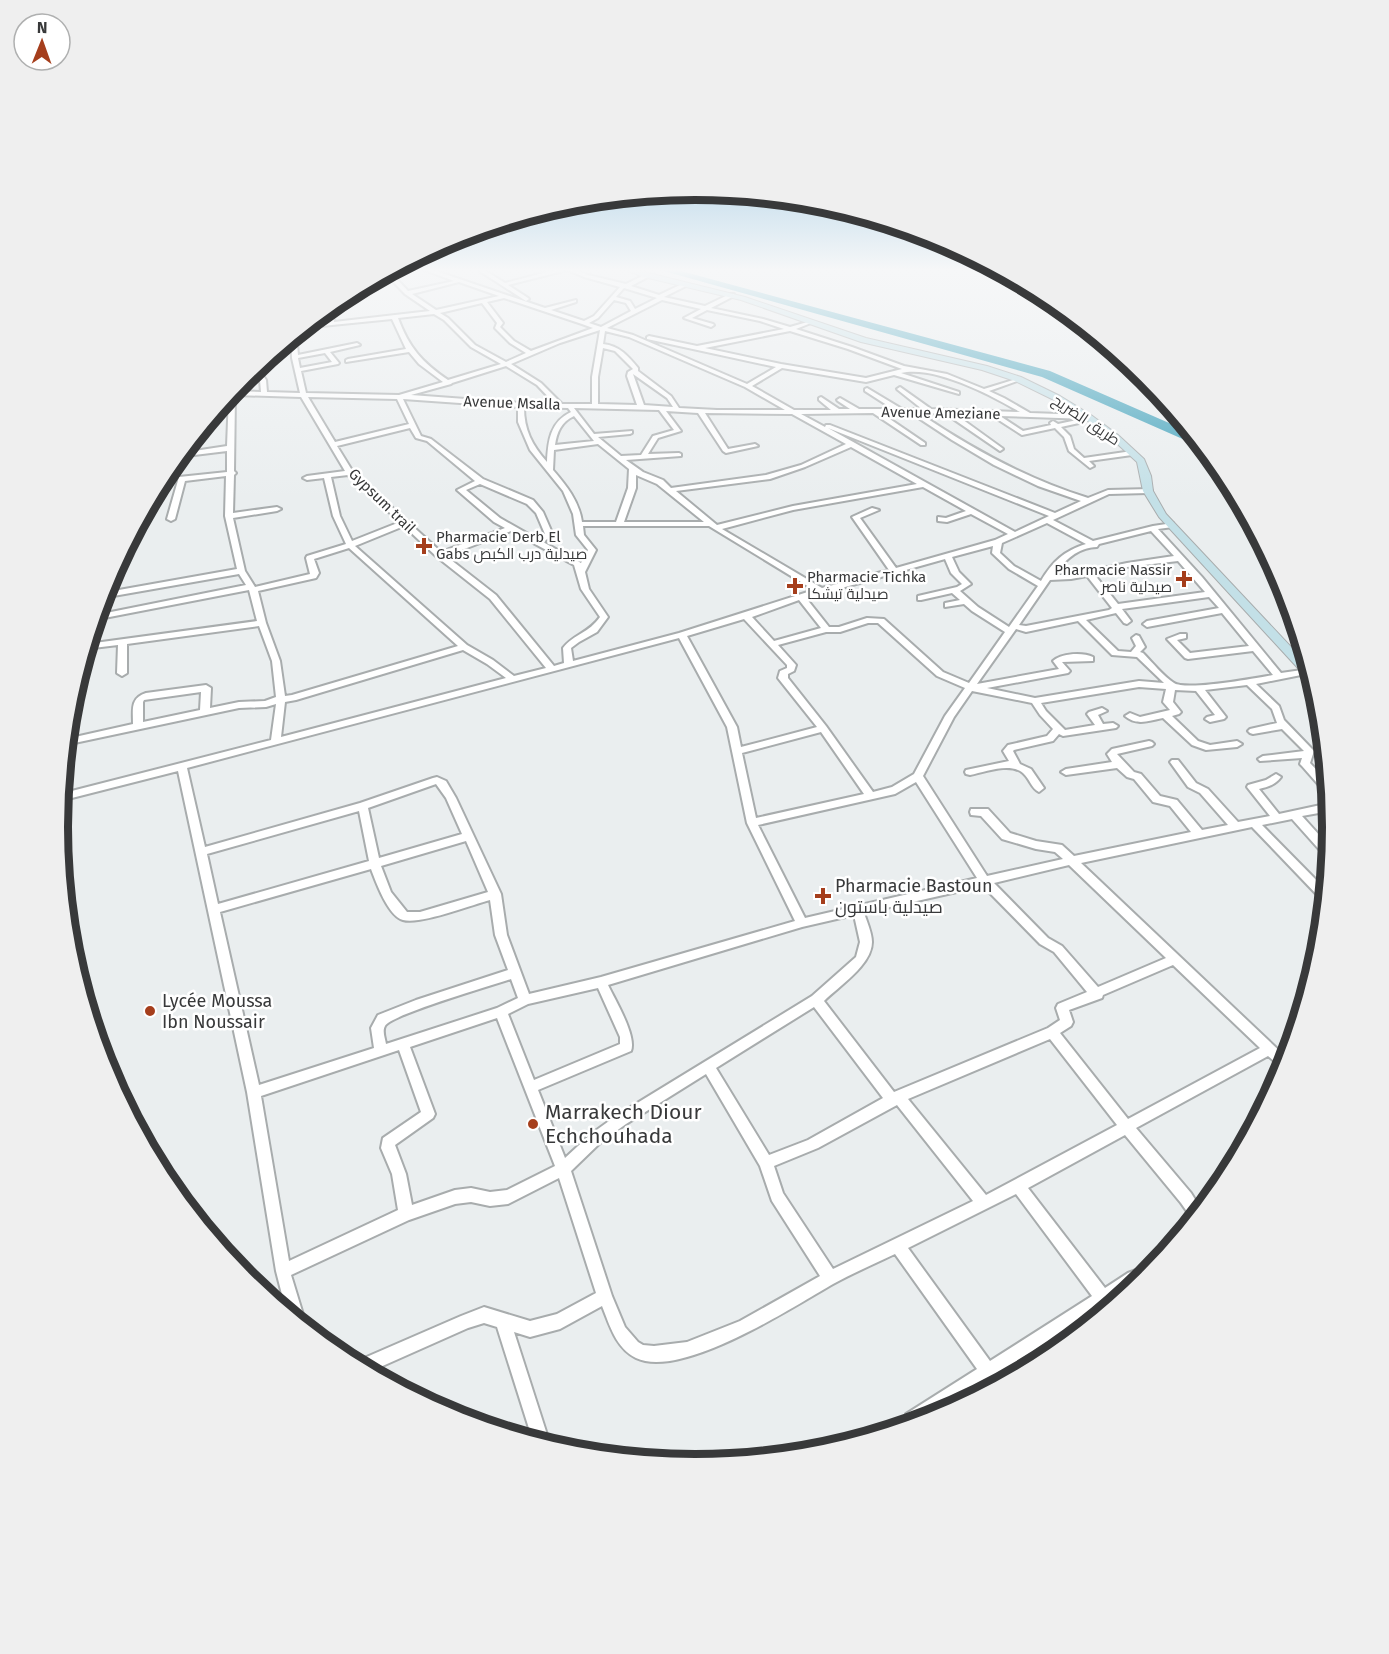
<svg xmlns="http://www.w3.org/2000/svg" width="1389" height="1654" viewBox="0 0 1389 1654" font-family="'Fira Sans',Cairo,sans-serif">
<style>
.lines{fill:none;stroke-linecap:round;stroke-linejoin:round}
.river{fill:#41a2bb;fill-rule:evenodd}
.street-casing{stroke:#a8acad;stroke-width:4}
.secondary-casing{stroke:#a8acad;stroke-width:2}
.street{fill:#fff;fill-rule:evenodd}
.secondary{fill:#c3e0e7;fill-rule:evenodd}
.poi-dot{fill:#a53e1c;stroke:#fff;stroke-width:2}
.labels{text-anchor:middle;stroke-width:5;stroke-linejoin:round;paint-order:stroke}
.far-street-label{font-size:15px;fill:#38393a;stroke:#fff}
.far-poi-label{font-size:15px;fill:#38393a;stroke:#fff;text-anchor:start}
.poi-label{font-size:18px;fill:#38393a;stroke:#fff;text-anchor:start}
.near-poi-label{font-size:21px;fill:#38393a;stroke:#fff;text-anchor:start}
.rim{fill:none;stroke:#38393a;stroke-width:8}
</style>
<rect width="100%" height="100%" fill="#eaeeef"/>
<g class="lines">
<path class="river" d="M653,268h17l380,103 142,62 9,12 -7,-1 -152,-67z"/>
<g class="street-casing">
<path id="street" d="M419,268h8l118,40 31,-8v2l-25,8 33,11 10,-5 26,-29 -36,-10 -17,-7 -59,15 20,13 1,1 -3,2 -51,-33h6l24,15 57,-15h9l17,7 38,9 20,-10 2,3 -17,9 28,9 23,-11h4v2l-22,11 41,9 25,-12h4v2l-23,12 52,11 27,8 21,-6v2l-15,6 56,18 52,19 43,8 37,15 36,-11v2l-31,11 15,7 26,15 58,2 3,2 -3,2 -88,-3 23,15 28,-6 -1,-2 3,-2 5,3 19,-4 2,1v2l-18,4 9,9 4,13 10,9 48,-7 3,2 -3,2 -43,6 5,5 -4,2 -21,-17 -5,-14 -9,-9 -33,7 -31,-20 -36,-1 47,34 1,1 -3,2 -54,-37 -27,-1c53,36 108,66 169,85l20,-8 43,-1 1,2 -4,2 -39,1 -56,26 40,21 60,-15 20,-3v4l-15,2 44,48 79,96 28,-4 2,4 -55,11 23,22 5,14 28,29 2,2 -4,12 18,19v11l-4,-2 -22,-25 -2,-2 2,-6 -42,3 -2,-2 5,-3 41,-5 -22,-22 -29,5 -3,-1 -2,-2 2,-2 27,-6 -5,-14 -25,-24 -42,5 21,27 -2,2 -14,3 -5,-3 2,-2 8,-2 -19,-24 -21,-1 -2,12 8,10 -2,2 -7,2 26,25 12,4 27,-4 5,3 -5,3 -31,3 -14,-5 -29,-27c-15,3 -26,8 -38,-2l5,-3 10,4 30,-7 -7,-8 3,-13 -27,-2 -98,16 5,8 19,19 30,-5 -8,-11 2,-2 13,-4 5,3 -9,4 5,9 10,-1 5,3 -2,2 -53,8 -4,-2 -6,7 -39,9 -1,1 7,13 11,5 13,19 -5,4c-8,-4 -9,-13 -16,-19 -13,-11 -38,-1 -53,2l-4,-1 -1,-2 1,-2 43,-9 -6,-10 5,-6 39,-9 6,-7 -13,-14 -8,-12 -60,-12 -18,26 -31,59 64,100 76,-17 -8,-7 -19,-3 -34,-10 -21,-23 -10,-1 -1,-3 1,-3h17l22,24 26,8 26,4 12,11 117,-24 -21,-26 -17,-4 -19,-23 -7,-2 -10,-9 -51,7 -5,-3 5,-3 46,-7 -5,-8 5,-5 37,-8 3,1 2,2 -2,2 -35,8 17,18 7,2 19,22 17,4 25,30 26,-5 -28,-32 -12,-6 -18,-25 2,-2h6l18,23 12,6 30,33 32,-6 -23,-29 1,-2 18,-5 10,-6 5,3c-6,8 -13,10 -22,12l20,25 51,-11v8l-28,5 28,31 -1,10 -4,-1 -33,-37 -30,6 64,65 -1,10 -4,-1 -69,-72 -171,36 206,195 -3,11 -16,-13 -132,72 55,65 10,16 -8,11 -12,-17 -56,-68 -97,53 77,100 23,-15 22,-8 5,1 -17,18 -25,15 3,3 -12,10 -3,-5 -173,112 -22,7 -2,-6 2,-6 71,-45 -82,-115c-21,10 -42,19 -62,30 -40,23 -152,96 -197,74 -20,-10 -26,-32 -34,-52l-42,23 -30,8 -16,-5 36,112 -1,2 -16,-5 -36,-114 -13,-4 -16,5 -99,44 -14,-7v-3l106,-46 23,-9 46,14 27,-7 39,-21 -37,-115 -51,26 -18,2 -19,-4 -16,2 -46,16 -118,55 14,46 -2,5 -16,-12 -11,-43 -29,-179 -69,-321 -118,30v-7l211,-54 5,-36 -10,3 -27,1 -174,37 1,-6 67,-15c0,-14 -3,-26 13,-31l60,-8 5,3 -1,20 29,-6 26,-1 11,-4 -4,-36 -13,-35 -132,18v29l-5,3 -5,-3 1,-28 -33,4 2,-5 170,-23 -8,-31 -155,30 2,-5 150,-30 -7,-11 -137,24v-5l135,-24 -12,-53 1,-40 -41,5 -10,38 -4,2 -4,-2 12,-42 48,-5v-21l-49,6 3,-4 46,-7 2,-51 3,-4 29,1 -1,-12 -7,-11 4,-3 9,14 1,12 33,1 -8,-35 -1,-21 5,-3 2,21 59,-12 3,2 -30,7 9,11 -1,1 -37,7 5,22 93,2 44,-13 -24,-18 -10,-12 -63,10v-2l2,-1 58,-10 -14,-30 -90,9 4,-3 22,-2 -1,-15 5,-4 2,18 96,-11 -25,-17 -20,-21 4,-2 19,20 46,-10zM459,282l40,14 -63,14 -24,-16zM624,288l33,10 -22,11 -5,-8 -14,-4zM504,298l78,26 11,4 -62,23 -17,-10 -14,-14 3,-4 -16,-21zM614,300l12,3 5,8 -30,16 -12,-4 9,-5zM662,300l39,9 -17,9 27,9 3,-2 -1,-1 -21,-6 15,-8 53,11 24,8 -87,17 -48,-10 -2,1v2l129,28 -29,17 -114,-49 -26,-7zM482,303l15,20 -2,5 15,15 16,10 -20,9 -31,-17 -27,-27 -8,-5zM434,314l10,6 27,27 30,17 -53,16c-26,-18 -39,-32 -50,-62zM600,330l-8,47v27h-30l-21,-21 -30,-19 49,-21zM605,331l24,6 116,50 40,23h-68l-38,-2 -8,-12 -33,-25v-3c-10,-12 -18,-22 -35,-24zM790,331l58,18 54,20 -36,9 -85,-14 -76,-16zM603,348l12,3 18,18 -5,3 -1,4 10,29 -39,-1v-27zM325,353l7,9 -32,6 -2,-10zM506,366l31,19 18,19 -34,-1 -110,-8 40,-11 1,-1zM782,368l84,14 28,-7 65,19v-2l-58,-19c33,-8 90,22 119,39l-89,-3 -31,-22 -3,2 1,1 24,19h-20l-35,-21 -2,1v2l28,18h-34l-19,-11 -3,2 1,1 12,8h-11l-18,-12 -2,1v2l12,10h-37l-42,-24zM633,374l34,24 6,9 -29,-2zM235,395l66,2 44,74 -38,5 -4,2 4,2 17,-2 9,38 13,28 -39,12 -1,2 4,16 -55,13 -10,-16 -12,-53 44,-7 4,-2 -4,-2 -44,6 1,-38 2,-2 -2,-2zM308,397l89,2 12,25 -74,18zM403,399l115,8v15l12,28 33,41 10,23 3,21 12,15 -7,13 -38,-21 10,-7 -10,-23 -10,-12 -50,-21 -52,-40 -10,-3zM524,407l44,1 3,4c-21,10 -23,29 -24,50 -15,-17 -23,-32 -23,-55zM574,408l85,2 15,20 -21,6 -12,19 -20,1 -23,-19 32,-3 2,-1v-2l-38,3zM666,411l32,2 25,38 3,2 32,-7 -3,-2 -27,5 -23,-36 87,1 54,30 -45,21 -35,10 -95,13 -8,-8 -20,-8 -17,-12 55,-4v-2l-2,-1 -31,1 10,-16 23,-7zM873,413l48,32h4v-2l-44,-30h30l41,27 42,25 44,21 43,15 -26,12 -225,-88h-4l-1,2 -24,-13zM574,416l20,25 -39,4c2,-13 6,-23 19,-29zM410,428l6,10 11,3 48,40 -18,9 37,32 11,6 -64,24 -88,-80 -16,-26zM828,428l221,88 -34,16zM598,444l31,25 -1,19 -12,34h-34c-3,-21 -16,-37 -29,-52l1,-20zM851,447l66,37 -124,22 -76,19 -41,-34 94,-12 35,-12zM348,475l52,47 -48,19 -12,-25 -9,-39zM636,475l21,9 47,38h-80l12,-34zM480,484l47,20 9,9 9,21 -8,5 -37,-21 -34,-28zM923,487l43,24 -20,7 -8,-1v4l9,1 24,-8 37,20 -13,6 -99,28 -36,-50 19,-8 -7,-2 -20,9 37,53 -67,18 -100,-59 71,-19zM1047,523l39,21c-22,7 -33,17 -45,37l-27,-15 -14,-13 2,-10zM404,526l33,31 53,42 56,69 -32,8 -21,-16 -26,-15 -112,-99zM583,526h126l105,64 -135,43 -106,28 -2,-13 8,-6 18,-10 11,-15 -19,-28 -4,-17 11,-22 -12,-15zM511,531l63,34 7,24 19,28c-11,16 -26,17 -37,31l1,15 -10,3 -58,-71 -50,-39zM1151,531l23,25 -47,7 -56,12h-17c10,-14 24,-28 43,-28l2,-3zM993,546l-1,7 17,16 29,17 -29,41 -31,-20 -18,-16 11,-7 -12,-12 -7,-15zM349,548l109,98 -166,49 -7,1 -5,-35 -14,-38 -8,-32 58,-13 3,-5 -5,-14zM945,559l6,14 11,11 -5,3 -39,9v4h3l31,-7 8,7 -15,3v4l19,-3 8,7 33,21 -36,51 -26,-11 -59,-53 -17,-1 -28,9h-10l-23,-29zM1178,561l27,31 -87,12 -24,-30 33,-7zM1087,576l25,32 -3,2 -83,16 -7,-1 31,-45 21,-1zM1209,597l10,11 -72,13 -4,3 4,3 75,-14 27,33 -59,7 -13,-13 9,-2v-4h-6l-13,5 18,19 3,1 65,-8 20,24c-18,3 -86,16 -99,8 -10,-6 -22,-21 -31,-30l-3,-1 5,-5 -6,-11 -3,-1 -4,3 4,8 -5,6 -13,-1 -32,-31 30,-7 8,10 3,1 4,-3 -9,-12zM799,600l22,28 -47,13 -22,-24zM744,619l43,46v3l-7,3 -2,7 39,49 -76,20 -4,-20 -50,-91zM1078,621l34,34 25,2 27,26 -25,-2 -104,17 -48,-10 81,-15 2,-2 -8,-9 31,-1v-4c-10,-5 -32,-4 -40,4l6,8 -82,15 39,-55 10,3zM868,623h10l59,53 28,12 -20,28 -31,58 -22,13 -19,5 -47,-66 -38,-48v-4l6,-3 2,-6 -18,-20 48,-13h14zM679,638l48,89 20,96 48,98 -194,56 -72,17 -22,-59 -6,-41 -45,-96 -10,-17 -9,-4 -4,1 -73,25 -155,44 -18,-79zM463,650l24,14 19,14 -225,59 4,-35 11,-2zM201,692l-1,18 -57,12v-20l1,-2zM821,732l43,62 -108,24 -14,-65zM916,782l61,96 -172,40 -47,-93 137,-31zM436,784l10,14 16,36 -83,24 -11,-50zM359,811l10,50 -151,43 -11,-50zM466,841l22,51 -68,20h-13l-16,-20 -10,-26zM1069,865l97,93 -68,29 -36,-41 -14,-8 -54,-55zM371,869c5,13 17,47 32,51 17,5 68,-15 87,-20l5,35 13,35 -92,30 -38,15 -7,13 3,20 -115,37 -39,-173zM983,886l57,58 14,8 33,40 -29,12 -2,4 4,12 -12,8 -154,64 -70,-91c15,-15 48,-36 48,-59 0,-9 -5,-20 -8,-29zM854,915l6,27 -4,15 -44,39 -196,120 -25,18 -26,24 -27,-68 93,-39c6,-15 -16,-51 -23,-66l194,-58zM1173,965l87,83 -132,71 -68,-86 11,-7 2,-4 -4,-12 33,-12 1,-3zM511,979l7,19 -21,10 -111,36c-1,-6 -4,-13 -1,-18 5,-11 108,-41 126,-47zM598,988l22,49v7l-86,36 -26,-66 20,-10zM814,1007l69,91 -75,42 -39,15 -53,-87zM497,1018l58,148 -48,24 -17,2 -19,-4 -16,2 -43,15 -6,-31 -11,-29 38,-27 2,-4 -25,-67zM1050,1039l67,86 -131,70 -78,-96zM399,1050l22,62 -38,26 -2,10 11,26 6,36 -109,51 -28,-165zM706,1074l54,92 12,35 48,75 -80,45 -53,21 -33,4 -11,-1 -5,-3 -13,-15 -13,-31 -41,-125 30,-29 25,-18zM897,1105l76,96 -140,68 -50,-76 -9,-27 44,-18zM1016,1194l76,102 -102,65 -82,-113z"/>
</g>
<g class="secondary-casing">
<path id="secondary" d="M619,268h9l117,29 121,41 121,28 34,11 39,19 31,19 27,20 26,24 7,17 2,15 13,23 142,151 4,13h-5l-148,-161 -16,-26 -6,-29 -25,-23 -27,-20 -31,-19 -39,-19 -33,-11 -121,-28 -120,-42 -97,-23z"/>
</g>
<use href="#street" class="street"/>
<use href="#secondary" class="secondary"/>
</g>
<linearGradient id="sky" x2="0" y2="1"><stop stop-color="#65add6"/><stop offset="0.54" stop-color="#f6f7f8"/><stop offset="1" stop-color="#f6f7f8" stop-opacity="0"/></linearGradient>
<rect width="1389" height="500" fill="url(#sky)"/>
<g class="poi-dot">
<path d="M421 537h6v6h6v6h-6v6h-6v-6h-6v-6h6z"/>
<path d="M1181 570h6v6h6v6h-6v6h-6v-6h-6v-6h6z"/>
<path d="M792 577h6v6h6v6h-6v6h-6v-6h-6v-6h6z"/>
<path d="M820 887h6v6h6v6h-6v6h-6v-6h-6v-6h6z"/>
<circle cx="150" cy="1011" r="6"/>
<circle cx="533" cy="1124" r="6"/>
</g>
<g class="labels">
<g class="far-street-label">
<text transform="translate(512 403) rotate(2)" y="5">Avenue Msalla</text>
<text transform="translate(941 413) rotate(1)" y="5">Avenue Ameziane</text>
<text transform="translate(1086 420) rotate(34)" y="5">طريق الضريح</text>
<text transform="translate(382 501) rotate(44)" y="5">Gypsum trail</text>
</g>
<g class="far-poi-label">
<text x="436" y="542">Pharmacie Derb El<tspan x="436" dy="17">Gabs صيدلية درب الكبص</tspan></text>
<text x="1172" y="575" text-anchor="end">Pharmacie Nassir<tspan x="1172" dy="17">صيدلية ناصر</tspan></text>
<text x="807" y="582">Pharmacie Tichka<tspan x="807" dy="17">صيدلية تيشكا</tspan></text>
</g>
<g class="poi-label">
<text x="835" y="892">Pharmacie Bastoun<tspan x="835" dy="21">صيدلية باستون</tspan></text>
<text x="162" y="1007">Lycée Moussa<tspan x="162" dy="21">Ibn Noussair</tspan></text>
</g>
<g class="near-poi-label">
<text x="545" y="1119">Marrakech Diour<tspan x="545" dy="24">Echchouhada</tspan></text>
</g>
</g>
<path d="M0 0H1389V1654H0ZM68 827a627 627 0 1 1 1254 0a627 627 0 1 1-1254 0Z" fill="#efefef" fill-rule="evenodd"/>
<path class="rim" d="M68 827a627 627 0 1 1 1254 0a627 627 0 1 1-1254 0Z"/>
<g transform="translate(42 42) rotate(1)"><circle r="28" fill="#ffffff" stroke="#afb0b0" stroke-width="1.5"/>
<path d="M0-4.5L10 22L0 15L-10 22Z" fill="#a53e1c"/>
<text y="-9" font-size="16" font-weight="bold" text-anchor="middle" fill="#38393a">N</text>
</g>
</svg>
